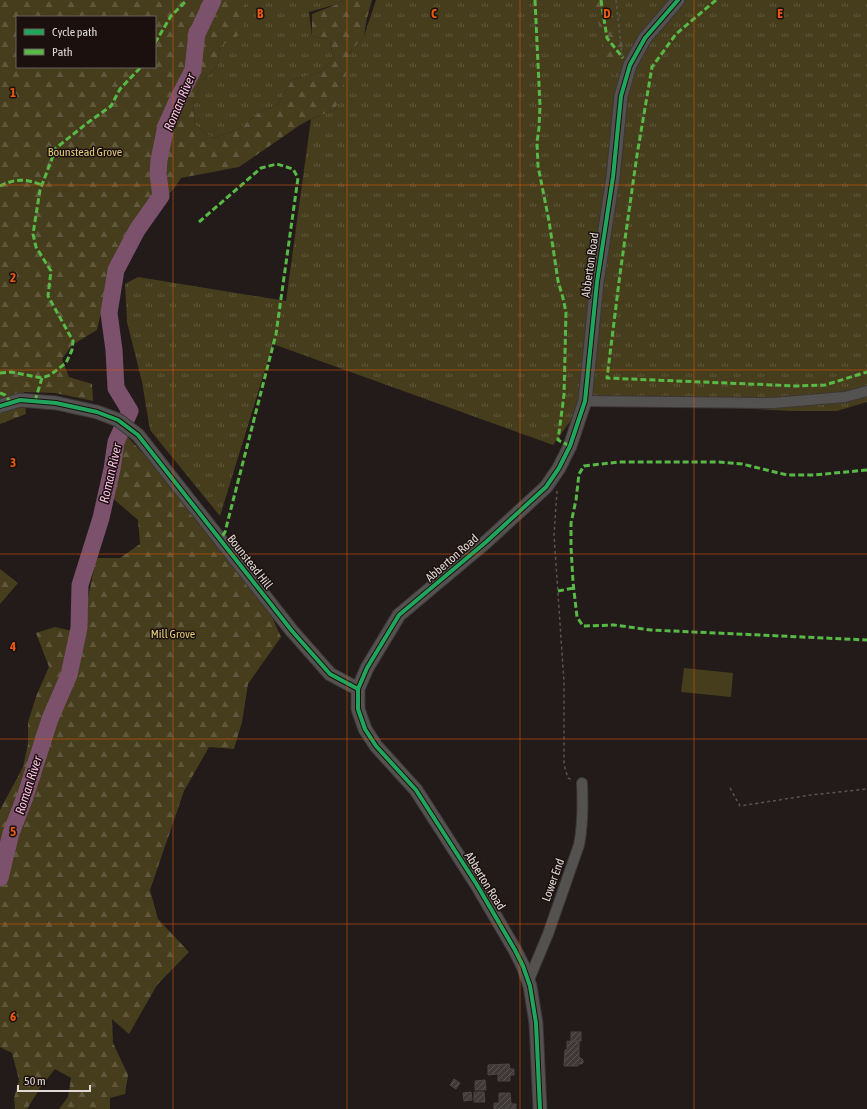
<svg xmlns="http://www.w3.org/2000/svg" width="867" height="1109" viewBox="0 0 867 1109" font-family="'Asap Condensed',sans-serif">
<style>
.grass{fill:url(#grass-tufts)}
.forest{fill:url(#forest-firs);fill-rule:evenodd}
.garden{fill:#463d1d}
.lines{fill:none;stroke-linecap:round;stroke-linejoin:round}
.river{stroke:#7b516c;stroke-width:17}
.building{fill:url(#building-hatch);stroke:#4b4545}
.minor-casing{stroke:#3c3635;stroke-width:12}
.tertiary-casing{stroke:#3c3635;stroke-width:15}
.path{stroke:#585553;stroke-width:1.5;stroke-dasharray:3 3;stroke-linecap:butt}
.minor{stroke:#545251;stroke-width:10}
.tertiary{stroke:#545251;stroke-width:13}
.quiet{stroke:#58b947;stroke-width:3;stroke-dasharray:6 3;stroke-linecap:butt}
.cycleway-casing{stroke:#1b100d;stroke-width:6}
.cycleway{stroke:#20a55d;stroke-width:4}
.grid{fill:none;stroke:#e8590c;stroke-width:1;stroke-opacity:0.55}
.labels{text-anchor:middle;stroke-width:3;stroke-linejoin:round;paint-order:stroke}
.park-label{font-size:12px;fill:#e1cc7b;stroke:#1b100d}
.street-label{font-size:12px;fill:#e1d9d6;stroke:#1b100d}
.water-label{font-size:13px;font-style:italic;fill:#fabee4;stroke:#1b100d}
.grid-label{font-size:13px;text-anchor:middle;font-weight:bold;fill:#e8590c;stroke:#1b100d;stroke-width:3;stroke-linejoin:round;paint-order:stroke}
</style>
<defs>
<pattern id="grass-tufts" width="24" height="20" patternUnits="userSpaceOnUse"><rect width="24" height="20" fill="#463d1d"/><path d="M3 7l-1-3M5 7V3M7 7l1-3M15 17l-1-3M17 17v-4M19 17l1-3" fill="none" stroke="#60583d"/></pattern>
<pattern id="forest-firs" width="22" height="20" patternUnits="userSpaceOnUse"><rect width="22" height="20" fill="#463d1d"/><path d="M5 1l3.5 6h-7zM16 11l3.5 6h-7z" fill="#60583d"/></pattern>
<pattern id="building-hatch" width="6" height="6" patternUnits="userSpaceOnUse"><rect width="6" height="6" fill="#3e3837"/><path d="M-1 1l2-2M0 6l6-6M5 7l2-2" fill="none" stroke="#5a5453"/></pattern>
</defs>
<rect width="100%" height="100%" fill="#221b1a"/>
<path class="grass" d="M245,0h98l-6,4 -28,8 3,24 18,4 3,18 -12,14 -29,8 -14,24 -17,7 -22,18 -26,9 -18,-13 -2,-25 11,-21 13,-13 3,-20z
M376,0h491v402l-30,9h-44l-208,-10 -32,44 -280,-101 -53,172 -70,-86 -8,-48 -15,-60 -2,-38 13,-7 148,24 25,-182 24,-9 16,-59 13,-15z"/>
<path class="forest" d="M0,0h245l2,16 -9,20 -18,10 -3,20 -13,13 -11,21 2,25 18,13 26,-9 22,-18 17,-7 14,-24 29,-8 12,-14 -3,-18 -18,-4v-22l25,-10 6,-4h29l-5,18 -3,18 -13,15 -6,29 -10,30 -24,9 -11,6 -61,42 -58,11 -8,12 -40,32 -9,21 -17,32 -4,29 -6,26 -25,15 -10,14 7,18 23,7 1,17 -38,-8 -31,-1 2,22 -26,10zM17,17h138v50h-138z
M583,0h32l8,48 -10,33 -18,-72z
M124,433l57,62 90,120 10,22 -33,47 -6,38 -8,27 -25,-2 -25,44 -34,99 8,29 31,33 -32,33 -28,49 -17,-15 1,24 15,32 -3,19 -15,4v11h-51l9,-12 3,-19 -16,-9 -15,19 -13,21h-12l-1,-11 5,-18 -7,-27 -12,-6v-237l23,-43 5,-23v-22l9,-28 12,-27 -13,-34 19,-6 26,6 15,-75h24l20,-14 -2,-24 -29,-25z
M0,569l18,14 -18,21z"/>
<path class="garden" d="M684,668l49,5 -2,24 -50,-5z"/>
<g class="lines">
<path class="river" d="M196,36l17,-36
M0,878l11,-45 14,-36 25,-78 19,-44 10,-47 1,-43 21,-67 11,-49 4,-27 14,-31 -14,-23 -2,-38 -5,-37 7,-43 21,-40 24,-34 -3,-22 1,-14 7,-34 13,-29 14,-27 4,-38"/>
</g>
<path class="building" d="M571,1032h10v9h-10z
M567,1041l12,1v16h2l2,2v3l-2,1h-3v2h-14l1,-16h2z
M509,1064l1,5h4v6h-4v6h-12v-7l-10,1v-10z
M454,1079l6,4 -4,6 -6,-4z
M485,1080l1,10h-11v-9z
M471,1092l1,8 -8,1 -1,-8z
M474,1092h10l1,10h-11z
M499,1093h11l1,11h5v5h-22v-6h5z"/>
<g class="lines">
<g class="minor-casing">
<path id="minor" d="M585,401l188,2 72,-6 22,-6
M528,982l20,-48 31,-89c4,-20 4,-41 3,-62"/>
</g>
<g class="tertiary-casing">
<path id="tertiary" d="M0,406l20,-6 36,3 41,9 21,8 20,15 154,196 38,43 28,15
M540,1109l-4,-86 -6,-37 -7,-20 -8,-16 -38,-65 -61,-95 -40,-44 -11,-17 -7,-20v-20l9,-21 32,-53 87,-73 60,-55 13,-19 11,-22 15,-45 12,-119 16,-105 8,-81 9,-31 15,-27 33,-38"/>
</g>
<path class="path" d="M616,0l6,56
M557,491l-3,44 10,147v83l4,13 5,2
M730,788l10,18 71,-11 56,-6"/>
<use href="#minor" class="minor"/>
<use href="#tertiary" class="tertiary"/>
<path class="quiet" d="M535,0l5,106 -1,22 -2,14 1,24 11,55 9,60 5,17 3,14 -2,83 -6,45 12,6
M601,0l6,38 16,20
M716,0l-40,34 -24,33 -15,88 -17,119 -13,104 189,8 29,-1 42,-13
M155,43l16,-27 16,-16
M0,186c16,-8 26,-7 42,-1
M199,222l62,-54 16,-4 16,5 5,9 -22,156 -51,198 -5,8
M0,373l11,-1 31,6 8,-3 16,-12 6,-13 1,-9 -25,-45 3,-25 -15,-24 -3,-13 7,-44 16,-42 30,-24 25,-18 9,-17 21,-22
M0,393l5,2 6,8
M35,401l7,-23
M867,470l-53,5h-27l-45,-11 -23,-2h-100l-35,4 -5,8 -3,26 -5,23v24l2,35 4,35 6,9 31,-1 37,5 216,10
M558,591l16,-3"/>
<g class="cycleway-casing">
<path id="cycleway" d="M0,406l20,-6 36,3 41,9 21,8 20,15 154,196 38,43 28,15
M540,1109l-4,-86 -6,-37 -7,-20 -8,-16 -38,-65 -61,-95 -40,-44 -11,-17 -7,-20v-20l9,-21 32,-53 87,-73 60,-55 13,-19 11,-22 15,-45 12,-119 16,-105 8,-81 9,-31 15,-27 33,-38"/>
</g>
<use href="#cycleway" class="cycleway"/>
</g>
<path class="grid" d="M173,0v1109M347,0v1109M520,0v1109M694,0v1109M0,185h867M0,370h867M0,554h867M0,739h867M0,924h867"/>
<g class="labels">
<g class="park-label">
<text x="85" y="156">Bounstead Grove</text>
<text x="173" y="638">Mill Grove</text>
</g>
<g class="street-label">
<text transform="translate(590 265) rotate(-82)" y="4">Abberton Road</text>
<text transform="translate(452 558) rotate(-41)" y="4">Abberton Road</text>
<text transform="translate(250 562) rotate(52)" y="4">Bounstead Hill</text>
<text transform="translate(553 880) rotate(-70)" y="4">Lower End</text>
<text transform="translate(485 881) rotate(58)" y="4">Abberton Road</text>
</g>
<g class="water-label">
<text transform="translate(179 102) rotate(-67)" y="5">Roman River</text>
<text transform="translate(110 473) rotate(-77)" y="5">Roman River</text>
<text transform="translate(28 785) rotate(-72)" y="5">Roman River</text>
</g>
</g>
<g class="grid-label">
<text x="260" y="18">B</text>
<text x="434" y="18">C</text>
<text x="607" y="18">D</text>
<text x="780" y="18">E</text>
<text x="13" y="97">1</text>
<text x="13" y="282">2</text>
<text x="13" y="467">3</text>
<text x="13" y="651">4</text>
<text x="13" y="836">5</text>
<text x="13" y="1021">6</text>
</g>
<rect x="16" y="16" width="140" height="52" fill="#1b100d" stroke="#6a605d"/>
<rect x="24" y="29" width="20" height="6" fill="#20a55d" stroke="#6a605d"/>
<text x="52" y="36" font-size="12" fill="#e1d9d6">Cycle path</text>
<rect x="24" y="49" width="20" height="6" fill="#58b947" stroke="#6a605d"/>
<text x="52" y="56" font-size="12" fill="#e1d9d6">Path</text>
<path d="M18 1085v6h72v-6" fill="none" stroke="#e1d9d6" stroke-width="2"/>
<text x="24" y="1085" font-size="12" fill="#e1d9d6" stroke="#1b100d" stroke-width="3" paint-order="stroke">50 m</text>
</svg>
